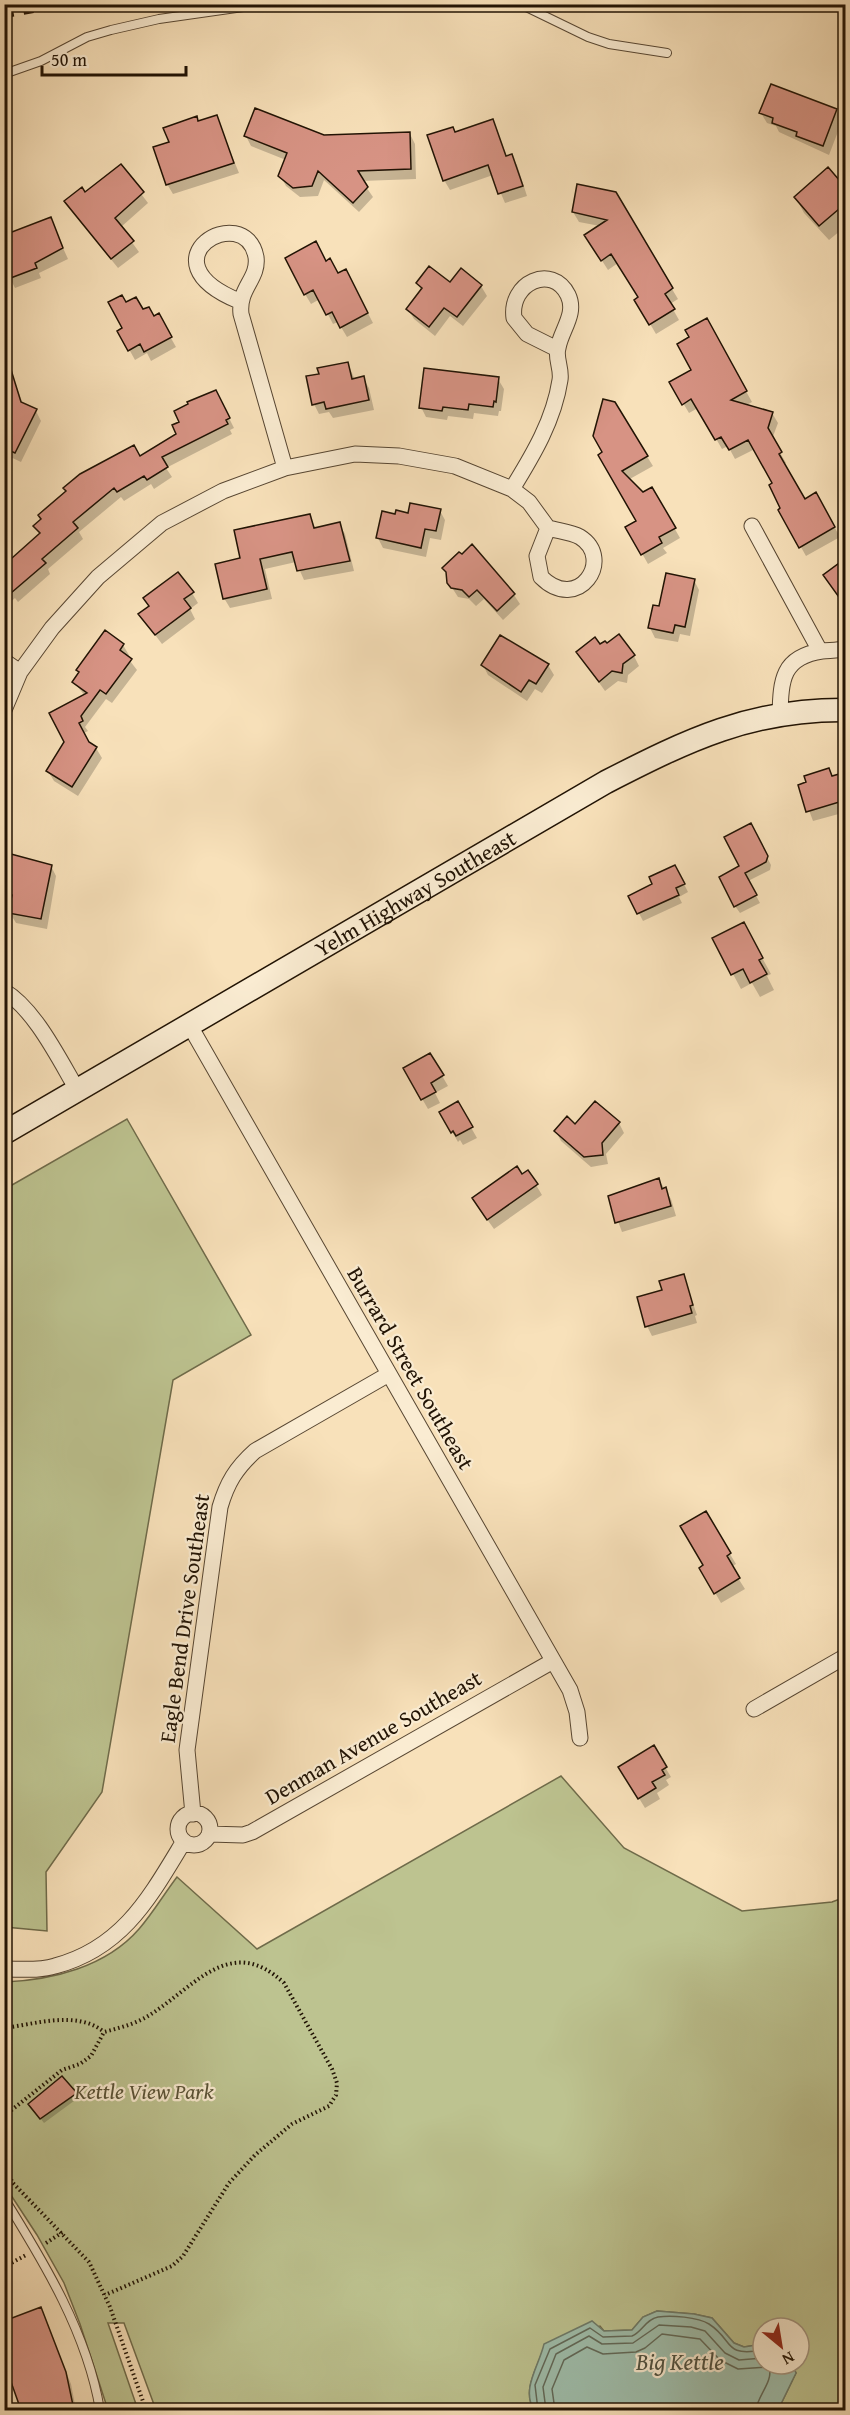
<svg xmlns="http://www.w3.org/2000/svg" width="850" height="2415" viewBox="0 0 850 2415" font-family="'Gentium Book Plus',serif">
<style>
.green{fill:#bdc390;stroke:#6f6b4a;stroke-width:1.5}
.water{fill:#9ebeac;stroke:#6c7a69;stroke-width:1.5}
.shadow{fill:#0003}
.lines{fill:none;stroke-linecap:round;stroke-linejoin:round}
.shore{stroke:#606858;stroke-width:1.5}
.building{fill:#d79384;stroke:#211304;stroke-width:1.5}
.service-casing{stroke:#574632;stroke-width:10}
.minor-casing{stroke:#574632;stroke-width:17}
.secondary-casing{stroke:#211304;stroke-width:25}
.path{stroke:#211304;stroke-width:4;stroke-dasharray:1.5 3;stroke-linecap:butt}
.service{stroke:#faecd2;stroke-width:8}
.minor{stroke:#faecd2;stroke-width:15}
.secondary{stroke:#faecd2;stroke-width:22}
.rail{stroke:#211304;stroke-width:4.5;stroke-dasharray:10 10;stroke-linecap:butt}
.labels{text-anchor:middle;stroke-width:4.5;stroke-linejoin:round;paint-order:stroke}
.street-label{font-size:22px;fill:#211304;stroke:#faecd2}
.park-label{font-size:22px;font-style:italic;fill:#585135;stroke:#faecd2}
.water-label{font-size:24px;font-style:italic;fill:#4d4f3f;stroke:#faecd2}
</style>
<rect width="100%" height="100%" fill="#f8e1ba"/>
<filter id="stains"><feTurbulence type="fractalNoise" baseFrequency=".00333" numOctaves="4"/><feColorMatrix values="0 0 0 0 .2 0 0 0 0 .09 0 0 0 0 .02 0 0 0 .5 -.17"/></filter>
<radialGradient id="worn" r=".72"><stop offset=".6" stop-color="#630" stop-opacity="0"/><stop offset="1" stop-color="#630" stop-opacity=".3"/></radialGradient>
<path class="green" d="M127,1119l124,216 -78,45 -71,412 -56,80 1,59 -42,-4v-738z
M561,1776l63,72 118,63 90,-9 13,-5v513h-67l18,-37 -4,-9h7v-36h-36v16l-19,3 -10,-4 -22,-25 -18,-4 -37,-3 -14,6 -11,13 -28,1 -4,-5 -55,18c-6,22 -24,45 -11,66h-378l-32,-87h-16l30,87h-30l-28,-86 -16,-41 -27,-48 -32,-49v-204c47,-2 101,-15 134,-53 14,-16 25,-35 38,-52l80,72z"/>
<path class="water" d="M657,2311l37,3 18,4 22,25 10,4 19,-3v20h29l4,9 -18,37h-244c-13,-21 5,-44 10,-66l48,-23 12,10 28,-1 11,-13z"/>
<path class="shadow" d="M836,111l6,10 -13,34 -50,-23 -3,-6 -9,-3 -6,-10z
M196,117l3,6 17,-6 23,56 -66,21 -6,-10 4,-41z
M493,121l14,36 4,-1 6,9 10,31 -22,7 -12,-28 -43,15 -6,-10 12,-46z
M410,134l5,10 1,35 -54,2 11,16 -14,15 -35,-32 -6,16 -18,1 -14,-11 -6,-11 6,-15 -35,-14 -5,-10z
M120,166l28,37 -27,24 18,25 -21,16 -46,-57 13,-17z
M846,190v36l-17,14 -25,-27 -8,-15z
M615,194l63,105 -8,5 9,16 -23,14 -20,-34 3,-2 -21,-35 -10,7 -16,-25 8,-19 -21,-4 -6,-10z
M50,219l18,40 -29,14 2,5 -26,10 -11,-22z
M326,262l12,12 13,6 22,43 -26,14 -9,-15 -5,2 -13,-25 -9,5 -6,-10z
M417,284l64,2 6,10 -24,30 -13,-10 -15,20 -21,-17 -6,-10 14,-18z
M126,304l27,14 5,-3 18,32 -25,14 -4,-8 -12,7 -16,-29 5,-3z
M706,320l46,82 -7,4 27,7 6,10 -6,16 14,24 -3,1 21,37 12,-7 24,43 -34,19 -26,-46 2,-1 -8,-25 -19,-35 -20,10 -7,-13 -6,3 -24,-41 -9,5 -18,-30 22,-12 -2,-34z
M348,364l7,16 8,-2 6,10 5,22 -41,8 -4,-6 -10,2 -5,-10 6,-29z
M9,366l14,38 13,7 5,10 -20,41 -17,-8v-87z
M498,379l6,10 -3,22h-2l-1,5 -24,-3 -1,6 -25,-3 -1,4 -21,-3 -5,-10z
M221,402l13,26 -4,2 2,4 -66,34 6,9 -18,12 -3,-5 -27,17 -3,-4 -42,35 4,7 -35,30 2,5 -32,28 -3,-4 -10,9 -1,-55 8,8 28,-25 -5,-9 143,-92z
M614,404l39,62 -25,14 14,14 10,-5 28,49 -17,10 4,5 -19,11 -21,-37 11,-6 -34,-69z
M440,511l5,9 -4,20 -11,-2 -4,19 -43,-9 -5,-10 18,-22z
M309,515l7,14 23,-5 6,10 9,37 -50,9 -8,-18 -31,7 7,30 -42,9 -6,-10 18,-39z
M694,580l5,10 -9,46 -10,-2 -2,8 -23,-4 -5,-10 10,-20z
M449,583l65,12 6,9 -17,16 -19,-21 -8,7 -7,-7 -11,-2z
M192,593l6,10 -8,6 5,10 -33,25 -22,-29z
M123,645l6,10 -2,2 10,13 -25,33 -6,-4 -21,28 3,4 -4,2 5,10 7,5 6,10 -24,38 -24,-15 -6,-10 18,-29 19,-46 -11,-14z
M600,646l34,10 5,10 -11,9 -1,8 -9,-2 -13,10 -27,-38z
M483,665h65l6,10 -12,18 -7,-4 -8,12 -39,-26z
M829,770l4,7 13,-2v37l-33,9 -13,-35z
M750,825l21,40 -1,5 -22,11 12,22 -20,10 -5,-7z
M51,866l5,10 -9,53 -31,-6 -6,-10 2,-13 -5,-17z
M679,874l9,18 -9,5 3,6 -39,18 -13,-25z
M752,939l19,35 -4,2 7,14 -14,7 -8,-14 -11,6 -8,-15z
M430,1055l18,31 -13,7 5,10 -12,6 -23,-40z
M457,1103l20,35 -14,7 -3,-5 -2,2 -17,-30z
M619,1123l5,10 -18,21 2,10 -17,3 -30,-26 -5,-9 20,-6z
M659,1180l12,19 5,17 -54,16 -13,-35z
M536,1185l6,10 -48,34 -15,-21z
M683,1275l14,40 -2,1 2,7 -45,13 -5,-10 16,-35z
M705,1513l31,51 -5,3 14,22 -24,14 -20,-35 4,-2z
M653,1747l18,30 -5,3 3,5 -12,8 3,6 -15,9 -25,-41z
M75,2094l3,4 -34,25 -11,-14z
M40,2309l31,75 5,26h-52l-20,-42z"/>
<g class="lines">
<path class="shore" d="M538,2410l-3,-25 15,-36 40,-21 13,9 29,-1c10,-4 14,-17 26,-19 13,-2 40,0 51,7 26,17 13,33 54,26
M546,2410l-3,-23 13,-33 33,-18 13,8 31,-1 26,-18 32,2 14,4 20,22 14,7 24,-2
M555,2410l-3,-21 12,-29 23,-13 16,7 33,-2 9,-4 17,-14 38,5 20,21 18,9 31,-2c5,14 -12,29 -13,43"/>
</g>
<path class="building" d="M771,84l66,25 -14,37 -27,-10 1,-4 -25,-9 1,-5 -14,-5z
M255,108l69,27 86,-3 1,37 -53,2 10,16 -15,16 -35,-32 -6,15 -19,2 -15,-12 9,-23 -43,-17z
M217,115l17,48 -68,22 -13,-38 16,-5 -6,-14 34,-12 1,5z
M493,119l13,37 6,-2 11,32 -25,8 -10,-29 -45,16 -16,-46 26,-8 2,5z
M121,164l23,28 -29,26 19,23 -23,18 -47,-58 18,-14 3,5z
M828,167l18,21v15l-27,23 -25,-29z
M577,184l39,8 57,96 -8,6 10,15 -26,16 -15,-25 4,-3 -27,-43 -10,7 -17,-26 23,-15 -35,-8z
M51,217l12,31 -28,15 2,5 -29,11 -4,-9v-35z
M316,241l10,20 4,-3 8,15 8,-4 22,44 -28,15 -8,-16 -6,3 -13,-25 -9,5 -19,-37z
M429,266l21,16 11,-14 21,17 -25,32 -13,-9 -15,19 -23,-18 16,-21 -6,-5z
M122,295l4,7 10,-5 7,12 6,-2 5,9 5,-3 13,24 -28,15 -4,-8 -12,7 -11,-20 5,-3 -14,-26z
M707,318l40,73 -16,9 42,12 -5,16 14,24 -3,2 26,45 11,-7 19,35 -36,21 -21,-38 2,-2 -11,-23 3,-2 -24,-43 -19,10 -8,-13 -6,3 -24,-41 -9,6 -13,-23 22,-12 -14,-26 12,-7 -4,-7z
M8,360l13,42 16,7 -22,44 -11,-5v-87z
M348,362l4,17 12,-3 5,24 -43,9 -2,-7 -12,3 -6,-29 13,-2 -2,-6z
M424,368l75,9 -3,25 -2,-1 -1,6 -24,-3 -1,6 -25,-3 -1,4 -23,-3z
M216,390l14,28 -4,2 2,4 -66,33 6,10 -21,13 -3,-4 -27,16 -3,-4 -41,34 5,6 -36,31 4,4 -35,30 -7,-8v-36l8,9 28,-25 -7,-7 8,-7 -3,-4 28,-24 -3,-3 17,-14 54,-29 6,11 36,-22 -4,-9 7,-3 -5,-11 14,-7 -1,-2z
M603,399l12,3 33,54 -26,15 21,21 9,-5 24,41 -17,9 3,6 -21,12 -16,-28 11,-6 -38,-66 4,-3 -9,-16z
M410,503l31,6 -5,22 -11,-2 -4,19 -45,-10 6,-27 13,3 1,-4 12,3z
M310,514l4,14 26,-6 10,39 -53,10 -5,-19 -32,7 7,30 -44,10 -8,-35 25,-6 -6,-28z
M472,544l43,50 -18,17 -20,-21 -8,7 -7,-7 -11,-2 -4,-5 -1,-11 -4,-4 17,-16 3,2z
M846,558v49l-23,-32z
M178,572l16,20 -10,7 7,9 -36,27 -17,-21 11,-8 -6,-8z
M666,573l29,6 -10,48 -10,-2 -2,8 -25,-5 5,-23 6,1z
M105,630l19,14 -4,6 12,9 -26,35 -6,-4 -19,26 2,5 -4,2 10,19 8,5 -25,40 -26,-16 18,-29 -15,-29 38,-20 -15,-11 7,-10 -3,-2z
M619,634l16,21 -12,9 -1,9 -10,-2 -13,11 -23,-30 19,-15 5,7 5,-3 2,2z
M500,635l49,29 -13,20 -7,-4 -8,12 -40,-27z
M829,768l3,8 14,-4v28l-40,12 -8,-27 8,-3 -2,-6z
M751,823l17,33 -2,6 -21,11 12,22 -23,12 -15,-30 20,-11 -15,-29z
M11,854l41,11 -11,54 -33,-6 4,-18 -5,-1 2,-11h-3z
M675,865l10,19 -9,4 3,7 -42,19 -9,-18 24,-12 -3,-7z
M744,922l19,36 -4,2 8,14 -17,9 -7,-14 -12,6 -19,-37z
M430,1053l14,22 -13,8 5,9 -15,8 -18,-32z
M458,1101l15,26 -17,9 -3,-5 -2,2 -12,-21z
M595,1101l25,21 -18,21 1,12 -19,2 -30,-26 13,-15 8,8z
M517,1166l5,8 6,-4 10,14 -51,36 -15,-22z
M659,1178l3,11 4,-2 5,19 -56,17 -7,-27z
M684,1274l9,31 -3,1 2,7 -47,14 -8,-30 25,-7 -3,-9z
M706,1511l25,42 -4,3 13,22 -26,16 -15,-26 4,-3 -23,-39z
M654,1745l13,22 -5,3 3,5 -13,7 4,6 -18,11 -20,-32z
M62,2076l15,17 -37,26 -12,-15z
M41,2307l25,65 8,38h-53l-10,-28 -3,2 -4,-8v-55z"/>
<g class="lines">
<g class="service-casing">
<path id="service" d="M520,4l68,33 21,7 58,9
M4,74l37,-13 46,-24 24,-7 48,-11 106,-15
M4,2198c41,66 83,135 96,212"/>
</g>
<g class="minor-casing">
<path id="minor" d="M239,301c-100,-41 6,-102 17,-44 3,22 -18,31 -15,57l44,154
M512,489c21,-34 42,-69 48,-109 2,-11 -5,-22 -2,-32 3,-18 19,-34 10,-53 -16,-32 -59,-12 -54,23l13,16 30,15
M752,526l68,125
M4,661l16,11
M4,710l16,-38 32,-44 46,-51 64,-54 61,-32 62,-23 70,-14 44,2 56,10 57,23 17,13 19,26c10,3 23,4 32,9 35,22 -2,77 -39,40l-4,-21 11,-28
M780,714c1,-34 2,-57 42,-63 8,-1 16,0 24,-3
M4,991c31,18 56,70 74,100
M190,1026l380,664 7,22 3,26
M754,1709l92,-53
M178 1829a16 16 0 1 1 32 0a16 16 0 1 1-32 0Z
M193,1814l-6,-64 33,-243c7,-24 16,-39 35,-56l134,-77
M209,1834l34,1 9,-3 301,-171
M4,1969c17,0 36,2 51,-3 68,-18 95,-69 129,-125"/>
</g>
<g class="secondary-casing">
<g id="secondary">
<path id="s1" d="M4,1133l602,-351c82,-42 145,-73 240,-72"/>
</g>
</g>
<path class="path" d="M4,2028c32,-4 73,-18 100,4
M4,2116l58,-46 18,-6 11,-8 13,-24c15,-4 31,-8 44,-16 45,-27 82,-84 136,-33l48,86 5,14 -1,12 -7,11 -37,18 -37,31 -26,28 -46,73 -11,10 -67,29
M4,2158l8,24 77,80 21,45 36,103
M46,2243l17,-11
M4,2267l22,-12"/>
<use href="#service" class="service"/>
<use href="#minor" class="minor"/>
<use href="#secondary" class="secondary"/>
<path class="rail" d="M4,16l68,-12"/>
</g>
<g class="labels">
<g class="street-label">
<text dy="8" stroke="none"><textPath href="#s1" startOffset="476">Yelm Highway Southeast</textPath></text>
<text transform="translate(411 1368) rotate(60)" y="8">Burrard Street Southeast</text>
<text transform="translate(184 1618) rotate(-82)" y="8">Eagle Bend Drive Southeast</text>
<text transform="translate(373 1737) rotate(-30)" y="8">Denman Avenue Southeast</text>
</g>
<g class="park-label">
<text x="144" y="2099">Kettle View Park</text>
</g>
<g class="water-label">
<text x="680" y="2370">Big Kettle</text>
</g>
</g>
<rect width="850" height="2415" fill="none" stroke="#f8e1ba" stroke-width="24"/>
<rect x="6" y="6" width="838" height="2403" fill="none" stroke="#211304" stroke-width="3"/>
<rect x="12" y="12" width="826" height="2391" fill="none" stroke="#211304" stroke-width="1.5"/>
<g transform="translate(781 2346) rotate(150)"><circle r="28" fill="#faecd2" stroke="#a39580" stroke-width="1.5"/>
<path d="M0-4.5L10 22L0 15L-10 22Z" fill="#8f2418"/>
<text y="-9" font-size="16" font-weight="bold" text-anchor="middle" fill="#211304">N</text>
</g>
<path d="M42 66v9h144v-9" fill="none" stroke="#211304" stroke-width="3"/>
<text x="51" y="66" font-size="18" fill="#211304" stroke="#faecd2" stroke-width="4.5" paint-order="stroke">50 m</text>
<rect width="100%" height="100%" filter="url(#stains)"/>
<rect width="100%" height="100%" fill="url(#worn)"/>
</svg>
